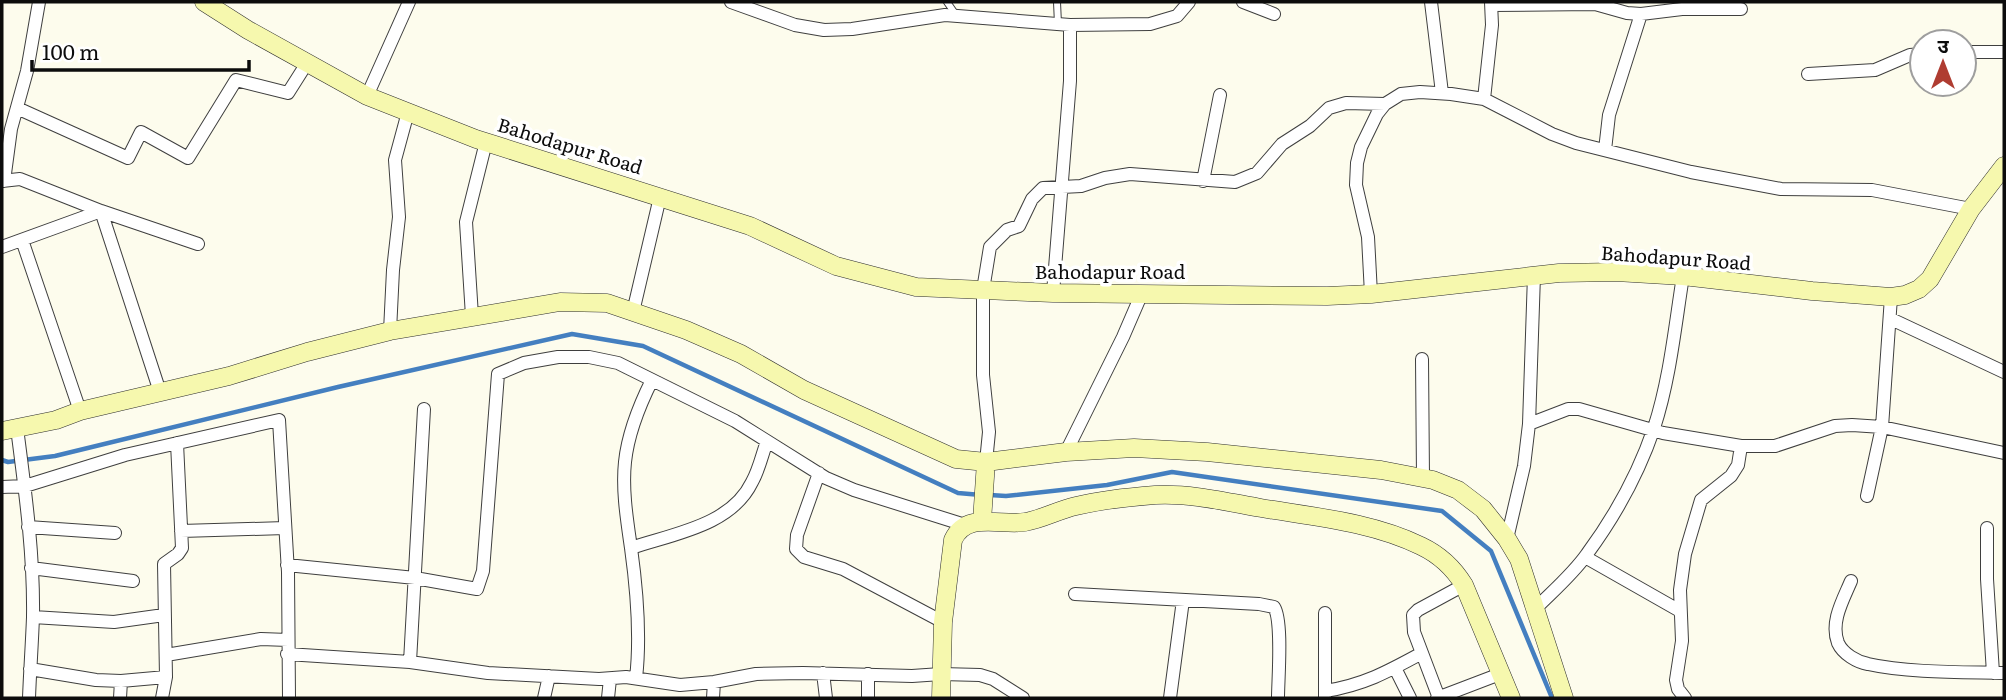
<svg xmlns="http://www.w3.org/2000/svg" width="2006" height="700" viewBox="0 0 2006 700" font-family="Literata,'Noto Sans Devanagari',serif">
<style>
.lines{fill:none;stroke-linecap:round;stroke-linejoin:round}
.stream{stroke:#447fc0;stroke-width:4.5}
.lane-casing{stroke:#3f3f3f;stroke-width:8}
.street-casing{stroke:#3f3f3f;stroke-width:14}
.secondary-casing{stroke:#2e2e2e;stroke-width:19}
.lane{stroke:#fff;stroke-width:6}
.street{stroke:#fff;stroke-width:12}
.secondary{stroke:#f6f8ae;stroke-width:18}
.labels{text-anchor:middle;stroke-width:7;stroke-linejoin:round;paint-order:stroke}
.street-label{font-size:19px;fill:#0c0c0c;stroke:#fff}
</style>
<rect width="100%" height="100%" fill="#fdfced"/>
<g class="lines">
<path class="stream" d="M2,460l6,2 47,-6 283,-69 234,-53 71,12 315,147 23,2
M990,495l16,1 101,-11 65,-13 270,39 49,40 61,147"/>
<g class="lane-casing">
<path id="lane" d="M947,2l9,13
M1057,2l1,22"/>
</g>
<g class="street-casing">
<path id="street" d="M731,2l64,23 29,5 28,-1 93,-14 125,10 80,-1 27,-8 12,-14
M1243,2l31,12
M1431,2l11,91
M1492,5l103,-1 32,9 14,1 41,-5h59
M1964,52h40
M1808,74l67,-4 35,-15 12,-1
M367,96l42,-94
M1484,99l8,-74 -1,-23
M17,108l111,50 13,-26 47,26 48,-78 52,13 19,-30
M1605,150l4,-35 32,-101
M2,181l18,-2 81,32 97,33
M4,181l7,-52 16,-58 12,-69
M1203,181l17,-86
M101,211l59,181
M22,240l58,171
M2,247l99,-36
M1053,293l17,-212v-56
M1371,294l-3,-57 -12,-52 1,-22 4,-16 16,-33 8,-10 16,-10 19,-2 31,2 33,5 68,35 24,9 115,29 90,17 91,1 99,19
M633,312l27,-115
M472,316l-6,-94 20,-80
M1891,319l113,53
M390,331l3,-61 6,-53 -4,-57 13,-48
M1422,359l1,119
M1529,424l39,-15h11l84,24 78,13h34l60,-20 17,-1 30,2 122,26
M17,428c8,62 17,126 16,189 -1,27 -3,54 -4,81
M1066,452l57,-115 19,-44
M986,462l3,-30 -6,-57v-85l7,-43 17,-17 12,-4 13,-27 11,-11 38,-2 24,-8 25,-4 105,8 22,-9 25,-29 28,-18 19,-18 17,-5 39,1
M819,473l-22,62 -1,14 8,8 39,12 100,53
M2,487l23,-1 100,-31 154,-35 9,152 1,126
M1867,496l15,-69 9,-130
M28,527l87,6
M1987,528v51l6,94
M181,531l104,-3
M1507,539l17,-73 5,-42 5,-149
M631,548c41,-14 100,-22 121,-66 7,-12 10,-27 15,-41
M1585,557l95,54
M287,565l128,13 62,11 6,-18 15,-197 26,-11 34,-6h31l29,6 117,58 91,57 28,12 111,35
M31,568l102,13
M1851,581c-8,19 -21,41 -13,62 5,11 19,19 30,21 40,9 95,8 136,9
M1075,594l184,10 15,3c9,14 4,72 4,91
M1536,608c17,-17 37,-34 51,-54 28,-38 52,-82 67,-126 16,-49 21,-102 29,-152
M1325,613v84
M33,617l81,5 50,-7
M287,654l123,8 78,11 111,6 27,-2 54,8 34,-3 42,-8 47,-1 109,3 29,-2 39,1 13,4 30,19
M166,655l95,-16 27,1
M410,662l14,-253
M1395,668l15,30
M30,669l66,11 25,1 45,-4 -4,21
M823,673l3,25
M166,677l-2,-113 14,-10 4,-6 -5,-105
M636,678c5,-43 1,-87 -5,-130 -4,-28 -9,-58 -6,-86 3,-29 14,-56 27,-82
M1325,691c39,-6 64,-20 97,-38
M120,698l1,-17
M544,698l5,-22
M608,698l2,-19
M713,698l1,-16
M868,698v-24
M1170,698l13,-98
M1437,698l63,-24
M1439,698l-25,-66 -1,-17 5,-5 46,-25
M1685,698l-7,-9 -2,-9 6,-39 -2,-51 5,-36 16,-54 30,-24 7,-11 3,-19"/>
</g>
<g class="secondary-casing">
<path id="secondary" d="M204,2l44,28 119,66 109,43 274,87 86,40 80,21 137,6 274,3 44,-2 188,-21 57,-1 67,4 129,15 79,6 14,-2 14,-6 11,-10 41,-70 33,-43
M2,431l54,-11 24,-9 149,-35 78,-24 83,-21 170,-29 47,1 79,27 55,24 63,36 152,69 30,3 80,-10 68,-4 73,4 174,18 52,10 25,10 25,19 24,30 12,20 45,139
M982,521l4,-59
M941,698l2,-76 10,-82c13,-29 48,-14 72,-18 18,-3 33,-12 51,-16 25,-6 53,-9 79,-11 35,-2 72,7 106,13 54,9 111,14 160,38 19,9 32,21 43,39l47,113"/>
</g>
<use href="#lane" class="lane"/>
<use href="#street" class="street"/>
<use href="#secondary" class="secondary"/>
</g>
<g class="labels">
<g class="street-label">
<text transform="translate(570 146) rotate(17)" y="7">Bahodapur Road</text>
<text transform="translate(1676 258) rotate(4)" y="7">Bahodapur Road</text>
<text x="1110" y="279">Bahodapur Road</text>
</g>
</g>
<rect width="2006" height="700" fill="none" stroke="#0c0c0c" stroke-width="7"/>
<g transform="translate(1943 63)"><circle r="33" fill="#ffffff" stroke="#9e9e9e" stroke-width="2"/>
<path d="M0-5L12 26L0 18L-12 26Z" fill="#af3c31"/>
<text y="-10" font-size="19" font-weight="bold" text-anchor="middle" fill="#0c0c0c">उ</text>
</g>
<path d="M32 60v10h217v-10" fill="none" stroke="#0c0c0c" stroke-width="3.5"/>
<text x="42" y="60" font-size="21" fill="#0c0c0c" stroke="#ffffff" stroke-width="5" paint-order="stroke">100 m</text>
</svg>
